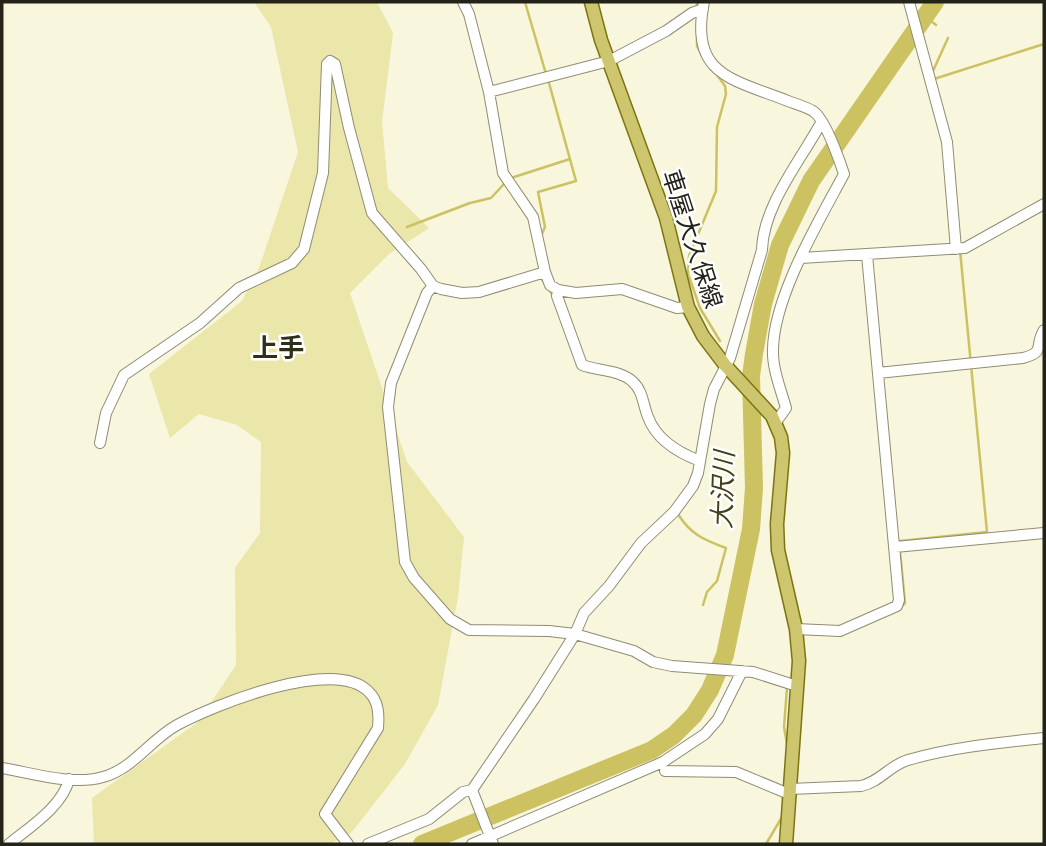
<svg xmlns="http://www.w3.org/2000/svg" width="1046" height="846" viewBox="0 0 1046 846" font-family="Barlow,'Noto Sans JP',sans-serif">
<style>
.green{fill:#ebe6a9}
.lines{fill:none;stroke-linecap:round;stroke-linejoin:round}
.stream{stroke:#ccc262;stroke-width:2.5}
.river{stroke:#ccc262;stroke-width:18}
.minor-casing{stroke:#8e8c74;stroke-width:12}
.major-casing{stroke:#7d7412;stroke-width:15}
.minor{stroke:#fff;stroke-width:10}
.major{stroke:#cec66f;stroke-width:12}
.labels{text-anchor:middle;stroke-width:5;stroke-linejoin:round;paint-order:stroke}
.street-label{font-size:24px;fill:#242319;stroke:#fff}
.neighbourhood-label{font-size:26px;font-weight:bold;fill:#302e19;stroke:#fff}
.water-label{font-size:26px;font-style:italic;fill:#433f16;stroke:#fff}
</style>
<rect width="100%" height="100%" fill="#f8f6dc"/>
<path class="green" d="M254,2h123l16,31 -11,89 6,66 41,40 -40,26 -39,39 57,169 57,75 -6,60 -20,108 -33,59 -54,69 -21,11h-236l-2,-46 106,-76 38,-57 -1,-97 25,-35 1,-91 -24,-17 -38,-11 -29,24 -21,-64 93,-73 17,-33 39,-116 -27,-125z"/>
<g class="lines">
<path class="stream" d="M525,2l21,72
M697,2v4
M925,16l11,9
M697,29v17l5,10
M933,71l15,-33
M715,72l10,14 1,8 -9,33 -1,64 -27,65 -1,18 12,34 20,33
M934,79l110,-35
M511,178l59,-19
M407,227l63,-24 21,-5 13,-14
M541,236l4,-9 -7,-35 38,-11 -27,-98
M541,278l13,19
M678,514c12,20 26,26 48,34l-9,33 -10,11 -4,13
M899,544l1,-3 87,-9 -27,-282
M900,551l5,52 -5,5
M787,744l-3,-17 3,-39
M766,844l16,-27"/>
<path class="river" d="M422,844l230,-94 22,-15 20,-20 16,-25 15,-35 26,-126 3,-41 -3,-112 3,-22 9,-50 17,-59 31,-64 124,-179"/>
<g class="minor-casing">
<path id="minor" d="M463,2l6,12 20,78 14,81 30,44 12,55 5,13 8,5 18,3 46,-4 55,19 11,-1
M704,2c-15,73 28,77 84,99 8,3 18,6 25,10 12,8 26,48 31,63 -25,47 -70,122 -71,175 -1,19 8,41 13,59l-10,14
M909,2l38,140 9,107
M489,92l120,-31 57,-30 26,-18 11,-4
M801,258l164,-10 79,-44
M433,286l-6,7 -36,90 -3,24 17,155 9,16 36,41 19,11 80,1 26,3 59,17 19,11 19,4 81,6 44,14
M558,290l-1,6 25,69c16,6 39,5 51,17 10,9 10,23 15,35 8,22 31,36 52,44
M878,373l145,-15c23,-6 11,-12 21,-28
M100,443l6,-30 18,-38 76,-52 39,-35 53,-25 12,-14 19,-76 4,-109 3,-3 5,3 14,64 23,85 49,56 12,17 8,3 21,4 17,-1 66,-20
M895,547l149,-14
M796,629l44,2 57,-25 2,-6 -32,-345
M2,768c31,5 70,18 101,9 30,-8 47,-37 74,-52 37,-20 158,-69 192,-33 10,10 10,23 9,36l-53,86 23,30
M665,771l71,1 53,22
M790,789l71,-3c19,-4 29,-21 47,-26 45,-13 90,-17 136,-22
M472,790l21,54
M9,844c21,-17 54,-38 60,-65
M368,844l61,-25 34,-27 9,-2 62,-91 41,-65 9,-21 25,-27 32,-43 33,-31 19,-26 5,-13 12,-69 4,-15 16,-31 32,-108c1,-44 38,-89 59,-127
M472,844l191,-82 42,-28 13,-15 24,-48"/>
</g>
<g class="major-casing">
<path id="major" d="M591,2l10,38 65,178 22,89 15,29 22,29 47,51 9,21 2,16 -6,71 1,26 18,79 3,32 -13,183"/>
</g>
<use href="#minor" class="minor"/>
<use href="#major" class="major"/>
</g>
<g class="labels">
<g class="street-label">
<text transform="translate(692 239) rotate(72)" y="8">車屋大久保線</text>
</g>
<g class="neighbourhood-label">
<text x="278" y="357">上手</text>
</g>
<g class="water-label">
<text transform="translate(723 490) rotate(-88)" y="9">大沢川</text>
</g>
</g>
<rect width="1046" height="846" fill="none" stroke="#242319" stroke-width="7"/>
</svg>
